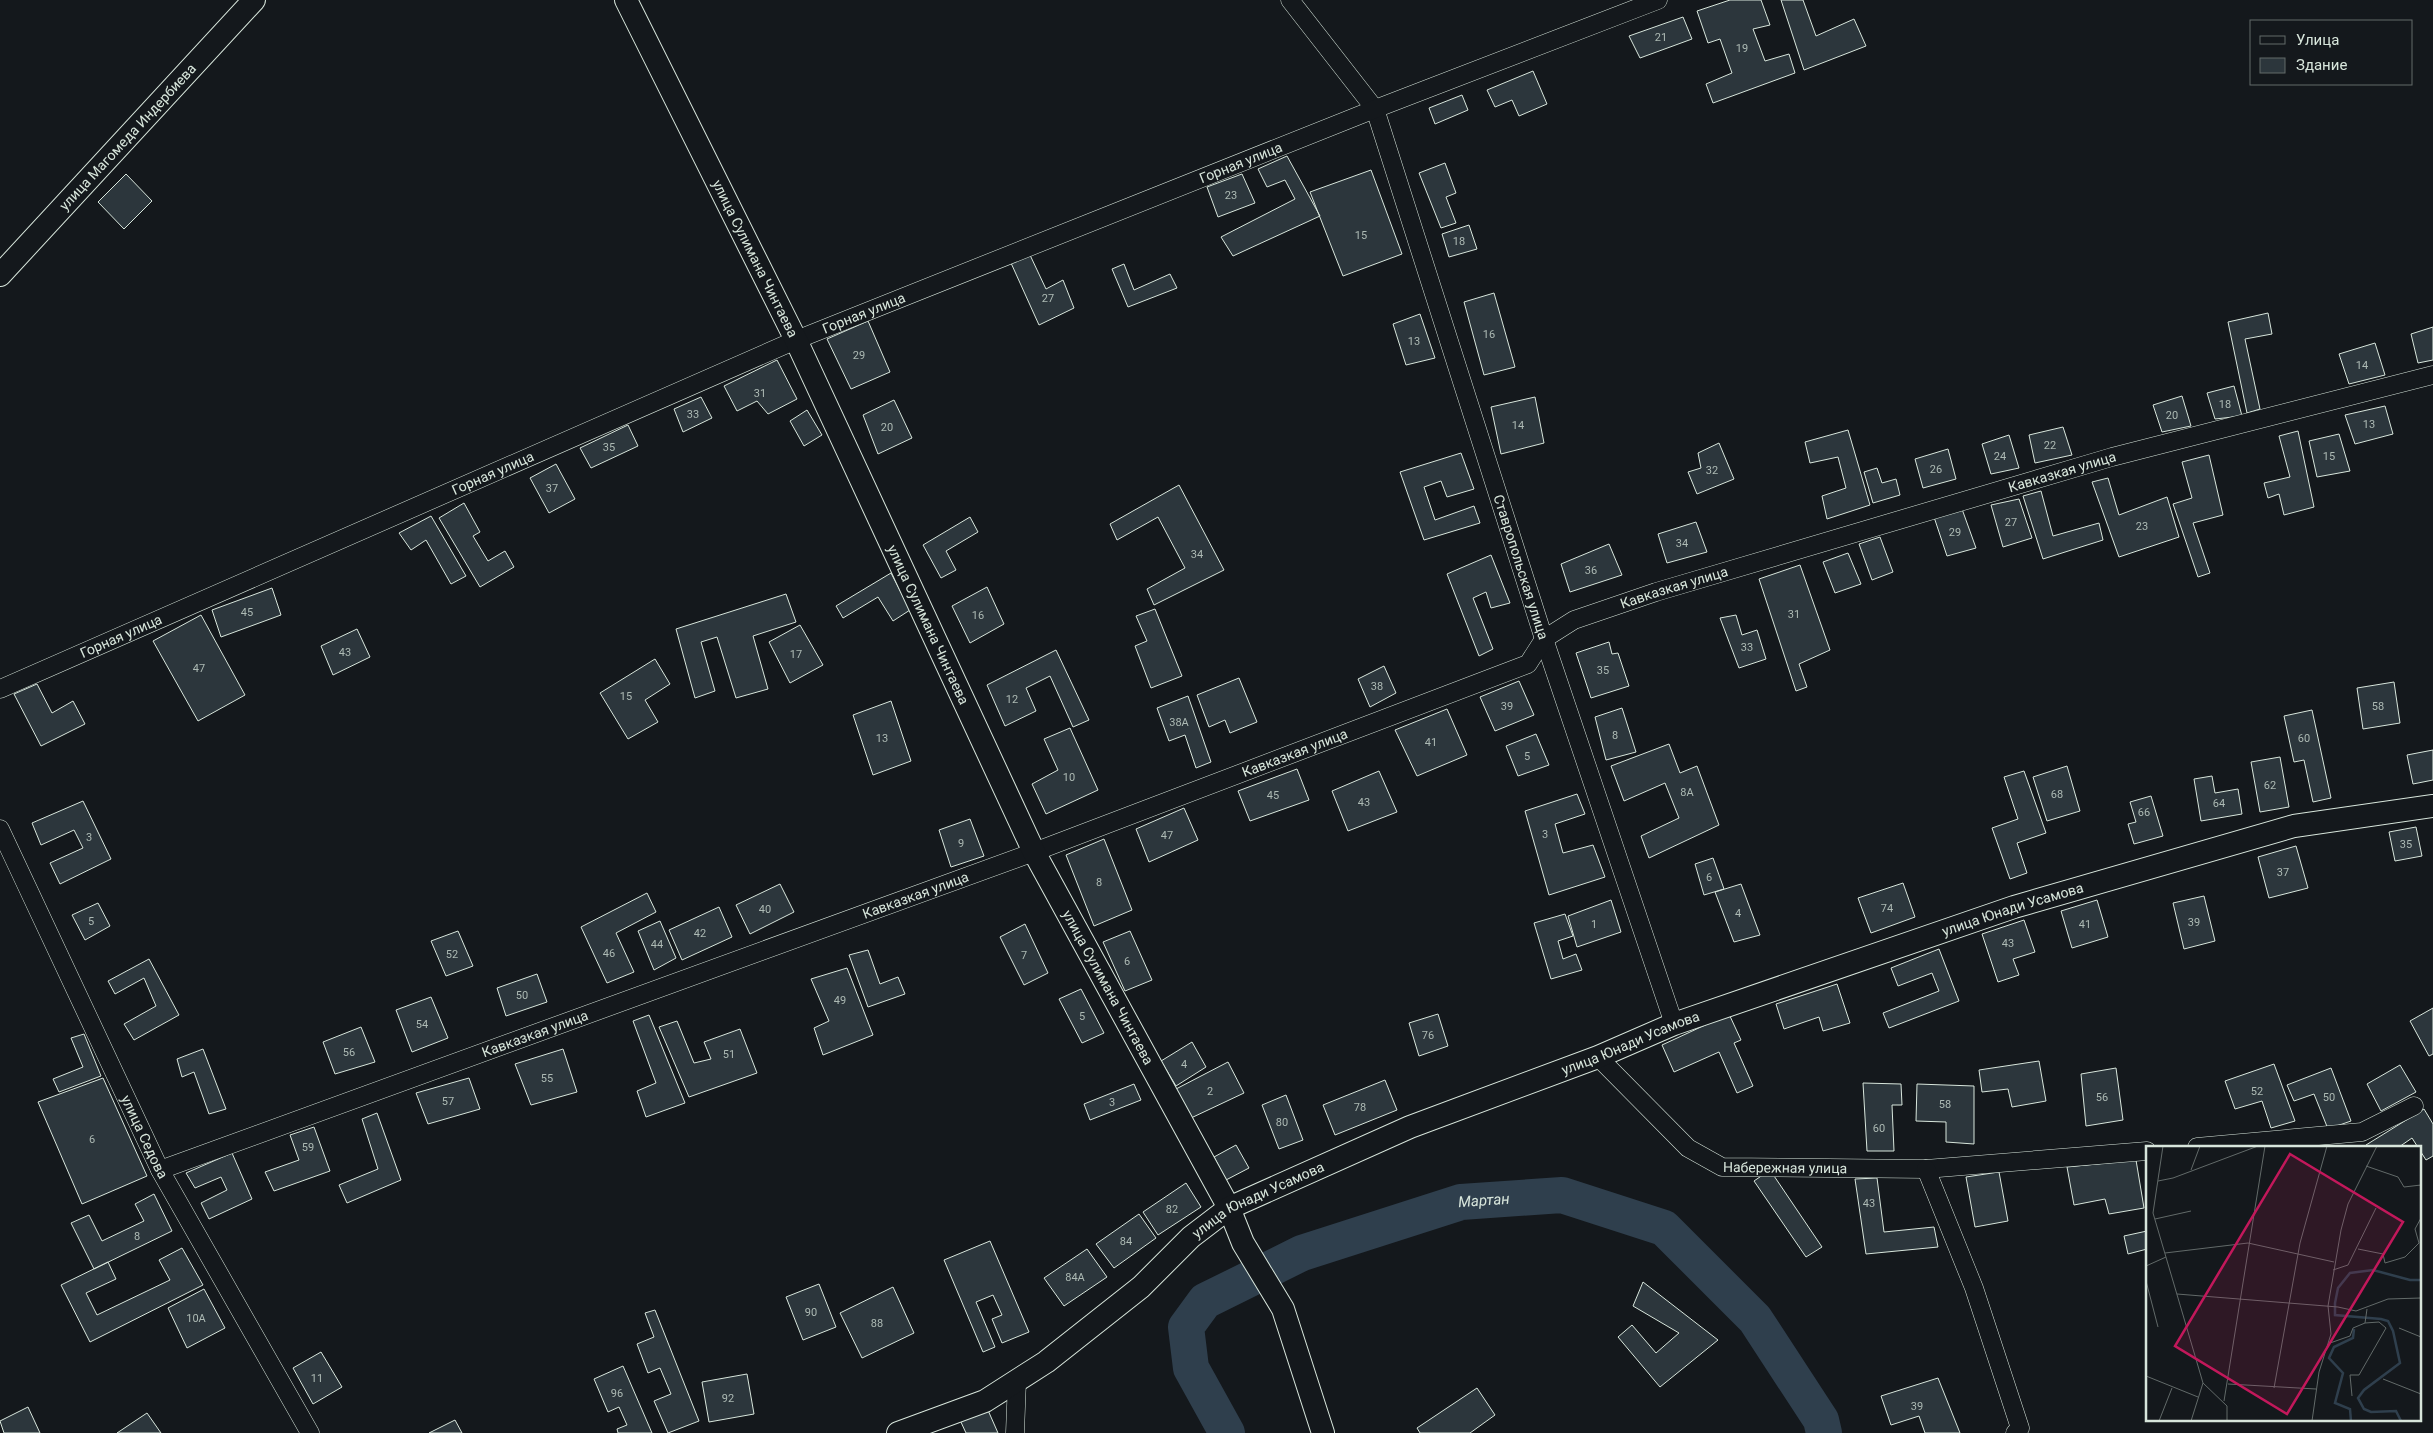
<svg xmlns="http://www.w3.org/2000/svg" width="2433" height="1433" viewBox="0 0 2433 1433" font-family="Roboto,sans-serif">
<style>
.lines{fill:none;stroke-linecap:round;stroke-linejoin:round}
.river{stroke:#2f3f4d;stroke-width:36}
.building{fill:#2c363c;stroke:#d8e6dc}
.minor-casing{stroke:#d8e6dc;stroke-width:19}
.tertiary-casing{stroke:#d8e6dc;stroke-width:24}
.minor{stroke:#14181c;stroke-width:18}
.tertiary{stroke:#14181c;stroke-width:22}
.labels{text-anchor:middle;stroke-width:4;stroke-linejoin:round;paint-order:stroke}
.number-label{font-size:11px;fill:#adbab4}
.street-label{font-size:14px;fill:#d8e6dc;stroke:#14181c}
.water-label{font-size:15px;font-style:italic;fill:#d8e6dc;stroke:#14181c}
.inset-river{fill:none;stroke:#2f3f4d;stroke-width:2.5}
.inset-road{fill:none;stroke:#626a69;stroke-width:1}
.view{fill:#c2185b;fill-opacity:0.15;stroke:#c2185b;stroke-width:2.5}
.inset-edge{fill:none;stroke:#d8e6dc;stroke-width:2.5}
</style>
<rect width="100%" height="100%" fill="#14181c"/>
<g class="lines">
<path class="river" id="s1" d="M1227,1433l-36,-65 -5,-41 19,-26 97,-48 159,-51 101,-7 102,33 91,91 66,101 3,13"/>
</g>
<path class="building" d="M1730,0h31l9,25 -17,4 12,32 24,-7 6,19 -82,30 -7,-19 26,-11 -12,-34 -12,4 -11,-32z
M1781,0h22l13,36 38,-17 12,27 -62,24z
M1683,17l9,22 -52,19 -11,-22z
M1533,71l14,33 -28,12 -7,-16 -17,7 -8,-17z
M1462,95l6,15 -33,14 -6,-16z
M1287,156l33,60 -87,40 -12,-19 74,-38 -10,-19 -18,7 -9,-18z
M1445,163l11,30 -10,4 10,26 -15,5 -22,-55z
M1371,170l31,84 -59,22 -33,-84z
M126,174l26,27 -28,28 -26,-27z
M1242,174l13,29 -37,14 -11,-30z
M1469,225l8,24 -28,8 -7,-23z
M1030,255l16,34 17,-9 11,28 -35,17 -28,-62z
M1124,264l10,26 36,-16 7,14 -49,19 -16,-38z
M1494,293l21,74 -31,8 -20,-73z
M2268,313l4,21 -27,5 15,70 -13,4 -19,-91z
M1420,314l15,44 -29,7 -13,-41z
M868,321l22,51 -39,17 -24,-50z
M2433,327v33l-15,3 -7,-29z
M2375,343l10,32 -36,9 -10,-30z
M777,360l20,39 -29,15 -11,-13 -20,10 -13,-25z
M2234,386l8,30 -27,3 -8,-26z
M2182,396l9,30 -29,6 -9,-27z
M701,397l11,21 -29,14 -9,-23z
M1535,397l9,46 -43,11 -10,-47z
M894,400l18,38 -34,16 -15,-39z
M2385,406l8,28 -38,10 -10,-29z
M807,410l15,25 -18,11 -14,-25z
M628,425l10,21 -47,22 -11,-20z
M2063,427l9,28 -37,8 -6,-28z
M1848,430l22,75 -43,14 -5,-23 24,-8 -8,-31 -28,6 -5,-21z
M2298,431l16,76 -30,8 -5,-21 -11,4 -4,-15 26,-6 -11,-41z
M2339,434l11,37 -33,6 -8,-36z
M2009,435l10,33 -28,6 -9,-30z
M1719,443l15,36 -37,15 -9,-22 13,-4 -3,-15z
M1948,449l8,30 -33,9 -8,-29z
M1461,453l13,36 -27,8 -6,-16 -17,6 11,33 39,-14 6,17 -56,17 -24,-68z
M2209,455l14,60 -30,8 17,50 -12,4 -25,-73 19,-6 -10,-36z
M556,464l19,35 -26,14 -19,-35z
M1877,468l5,15 14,-4 4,16 -27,8 -9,-31z
M2108,478l11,37 48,-18 12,40 -60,20 -27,-75z
M1179,485l45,85 -70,35 -7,-16 38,-21 -27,-51 -41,23 -7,-16z
M2041,491l12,45 46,-13 4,17 -60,19 -20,-63z
M2019,499l13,39 -29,9 -12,-42z
M464,503l16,29 -7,4 15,25 17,-10 9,16 -34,20 -41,-69z
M1962,509l14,39 -29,8 -13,-39z
M431,516l35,60 -15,8 -25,-44 -15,10 -12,-17z
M970,517l8,15 -32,19 10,19 -15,8 -18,-33z
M1696,522l11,30 -40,11 -9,-29z
M1880,537l13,35 -21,8 -13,-36z
M1609,544l13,31 -52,17 -9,-28z
M1848,553l13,31 -26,9 -12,-31z
M1491,555l19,48 -19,5 -5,-16 -13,6 20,51 -14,7 -32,-82z
M1800,565l30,85 -31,14 8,23 -11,4 -37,-112z
M891,573l19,37 -17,11 -15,-24 -35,21 -7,-12z
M987,587l17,37 -34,19 -18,-37z
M272,588l9,27 -60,22 -9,-27z
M786,594l10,28 -43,14 15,53 -32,9 -19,-61 -16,5 14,49 -20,7 -19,-69z
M1155,609l27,67 -31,12 -16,-42 12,-5 -11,-25z
M201,615l44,80 -47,26 -45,-80z
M1736,615l6,20 15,-5 9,29 -27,9 -19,-50z
M800,625l23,40 -33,18 -21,-41z
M357,629l13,28 -37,18 -12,-29z
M1609,642l3,12 6,-1 11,33 -38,12 -15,-45z
M1056,650l33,70 -16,7 -23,-51 -24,12 10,23 -31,15 -18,-41z
M655,659l15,25 -25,16 13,22 -30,17 -28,-46z
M1384,666l12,27 -26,14 -12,-28z
M1239,678l18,44 -27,11 -5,-13 -16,7 -12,-32z
M1519,681l15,34 -39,16 -15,-34z
M2394,682l6,41 -37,6 -6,-41z
M37,684l15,29 21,-12 12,23 -44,22 -27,-52z
M1188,696l23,66 -15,6 -11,-33 -16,6 -12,-33z
M891,701l20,60 -38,14 -20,-60z
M1622,708l14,44 -30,8 -11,-43z
M1447,709l20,46 -50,21 -22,-46z
M2312,710l19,88 -18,4 -9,-42 -10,2 -10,-46z
M1070,728l28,62 -52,24 -14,-30 26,-14 -14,-31z
M1536,734l13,31 -31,11 -12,-30z
M1669,744l11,29 17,-7 22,59 -70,33 -8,-22 38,-18 -14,-35 -41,18 -13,-35z
M2433,750v30l-20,4 -6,-29z
M2280,757l9,50 -29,5 -9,-50z
M2067,766l13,45 -33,10 -14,-44z
M1297,769l12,31 -59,21 -12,-30z
M1379,771l18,41 -49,19 -16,-40z
M2024,771l22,62 -29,10 10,30 -17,6 -18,-51 26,-9 -14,-42z
M2212,776l3,17 23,-4 4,25 -41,7 -7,-42z
M1577,794l8,20 -30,10 8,29 30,-8 12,32 -56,18 -24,-84z
M2151,796l12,40 -29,8 -6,-20 8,-2 -6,-20z
M83,801l28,58 -51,25 -10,-21 33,-15 -9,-18 -33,15 -9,-22z
M1184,808l14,32 -49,22 -13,-33z
M970,819l14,37 -33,11 -12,-37z
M2416,827l6,29 -27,5 -6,-29z
M1104,839l28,71 -38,16 -28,-71z
M2296,846l12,42 -39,10 -11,-41z
M1713,858l11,31 -20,6 -9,-31z
M1903,883l12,34 -44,16 -13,-35z
M780,884l14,28 -44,22 -14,-29z
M1741,884l19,51 -26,7 -19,-50z
M647,893l9,19 -40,21 18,39 -27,11 -26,-56z
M2204,896l11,45 -31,8 -11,-46z
M1611,900l10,32 -44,15 -9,-31z
M2097,900l11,37 -36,11 -11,-37z
M98,903l12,23 -25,14 -13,-25z
M719,907l13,30 -50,23 -13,-30z
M1565,914l8,22 -15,5 5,18 13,-5 6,16 -31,9 -17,-56z
M2024,920l11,32 -22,7 6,16 -21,7 -16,-48z
M660,921l16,37 -22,12 -16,-39z
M1025,924l23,49 -24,12 -24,-48z
M458,931l15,35 -27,10 -15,-35z
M1130,931l22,49 -27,11 -22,-49z
M1939,949l20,52 -70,27 -6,-15 56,-22 -7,-18 -34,13 -7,-18z
M868,950l12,34 18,-7 7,17 -37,13 -19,-52z
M149,959l30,56 -45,25 -10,-16 32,-18 -12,-28 -29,16 -7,-13z
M847,968l26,67 -50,20 -9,-27 15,-7 -18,-42z
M537,974l10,28 -41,14 -9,-28z
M1837,984l13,39 -27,8 -4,-14 -35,12 -8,-25z
M1081,989l23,44 -22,10 -23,-44z
M431,997l17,41 -36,14 -16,-42z
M2433,1008v46l-4,2 -19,-35z
M1438,1014l10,32 -29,10 -10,-33z
M1729,1014l12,26 -7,3 19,43 -16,7 -18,-41 -45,20 -12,-27z
M649,1015l36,88 -39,14 -9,-26 19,-8 -23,-62z
M677,1021l17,42 17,-4 -7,-17 36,-13 17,44 -68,24 -30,-70z
M361,1027l14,35 -40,12 -12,-32z
M84,1034l17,42 -42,16 -6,-13 30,-12 -12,-29z
M1192,1042l14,25 -30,19 -15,-25z
M203,1049l23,60 -17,5 -15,-42 -12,5 -5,-18z
M563,1049l14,43 -46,13 -16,-41z
M2039,1061l7,40 -34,6 -4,-18 -26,3 -3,-22z
M1228,1062l16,31 -53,25 -15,-29z
M2274,1064l21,57 -24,7 -9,-27 -27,8 -10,-28z
M2400,1065l16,27 -35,19 -14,-27z
M2116,1068l7,52 -37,6 -5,-52z
M2331,1068l20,53 -23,8 -14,-35 -20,7 -7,-16z
M103,1078l44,98 -65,28 -44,-102z
M469,1078l11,31 -52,15 -12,-31z
M1385,1080l12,30 -62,25 -12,-30z
M1863,1083l38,1 1,21h-10l2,46h-27z
M1134,1084l7,16 -51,20 -6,-16z
M1917,1084l57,2v58l-28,-2v-20l-30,-1z
M1286,1095l17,45 -24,9 -17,-44z
M2424,1109l9,15v32l-7,4 -14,-22 -13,9h-32l-1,-2z
M377,1113l24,67 -54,23 -8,-18 39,-16 -16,-50z
M314,1127l16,44 -56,20 -9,-19 34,-12 -9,-25z
M1236,1145l13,23 -23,12 -12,-23z
M232,1153l20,46 -43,20 -8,-16 26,-13 -6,-13 -26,11 -9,-15z
M2136,1160l8,48 -35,6 -4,-15 -31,6 -7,-38z
M1770,1170l52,77 -16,10 -52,-76z
M1999,1172l9,49 -33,6 -9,-50z
M1877,1178l7,54 50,-5 4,20 -72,7 -11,-75z
M1186,1183l15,24 -43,28 -15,-23z
M154,1194l18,37 -78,38 -23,-46 18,-8 13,26 42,-20 -9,-17z
M1139,1214l17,24 -42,30 -18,-24z
M2147,1231v18l-19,5 -4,-18z
M990,1241l39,91 -27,11 -10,-24 10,-4 -9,-20 -17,7 19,45 -12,5 -39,-92z
M182,1248l21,37 -113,57 -29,-57 47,-23 8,17 -30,14 11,22 73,-35 -11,-20z
M1087,1249l20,28 -43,29 -20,-28z
M1643,1282l75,58 -58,47 -42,-50 14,-12 24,28 23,-20 -46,-27z
M819,1284l17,43 -33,13 -17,-43z
M893,1287l21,46 -52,25 -22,-45z
M204,1289l21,39 -38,20 -19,-40z
M655,1310l44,111 -31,12 -14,-32 17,-7 -11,-26 -12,5 -11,-29 17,-7 -9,-24z
M321,1352l21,35 -29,17 -20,-36z
M623,1366l29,67h-34l-1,-4 10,-4 -8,-18 -11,5 -14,-33z
M747,1374l7,40 -45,8 -7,-40z
M1938,1378l22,55h-35l-6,-17 -28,9 -10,-29z
M1477,1388l18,27 -25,18h-50l-3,-5z
M28,1407l12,26h-36l-4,-12z
M987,1408l11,25h-32l-6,-13z
M147,1413l14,20h-44z
M455,1420l7,13h-33z"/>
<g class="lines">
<g class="minor-casing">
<g id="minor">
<path id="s2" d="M1290,0l85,109 169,530 130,385"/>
<path id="s3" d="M0,689l796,-349 579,-231 283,-109"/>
<path id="s4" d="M0,829l160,341 150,263"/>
<path id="s5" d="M1598,1057l90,91 34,19 204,2 221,-18"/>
<path d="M2197,1147l165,-15 52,-26"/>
<path d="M1926,1169l48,119 46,140 -5,5"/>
<path id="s6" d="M160,1170l874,-318 494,-188 16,-25 30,-19 82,-28 456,-135 321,-82"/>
<path d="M1015,1433l2,-53"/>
</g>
</g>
<g class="tertiary-casing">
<g id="tertiary">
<path id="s7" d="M626,0l170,340 238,512 195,356 14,35 40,66 40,124"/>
<path id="s8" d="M0,275l254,-275"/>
<path id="s9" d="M898,1433l87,-32 61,-39 95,-75 50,-50 38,-29 181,-81 188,-70 76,-33 340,-117 280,-81 139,-20"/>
</g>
</g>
<use href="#minor" class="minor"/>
<use href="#tertiary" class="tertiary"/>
</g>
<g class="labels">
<g class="number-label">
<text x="1661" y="41">21</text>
<text x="1742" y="52">19</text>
<text x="1231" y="199">23</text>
<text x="1361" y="239">15</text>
<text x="1459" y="245">18</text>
<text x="1048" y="302">27</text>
<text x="1489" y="338">16</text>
<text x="1414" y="345">13</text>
<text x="859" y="359">29</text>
<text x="2362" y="369">14</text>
<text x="760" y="397">31</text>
<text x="2225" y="408">18</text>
<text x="693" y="418">33</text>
<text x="2172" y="419">20</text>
<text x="2369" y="428">13</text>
<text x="1518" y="429">14</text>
<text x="887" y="431">20</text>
<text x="2050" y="449">22</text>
<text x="609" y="451">35</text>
<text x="2000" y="460">24</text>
<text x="2329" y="460">15</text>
<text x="1936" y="473">26</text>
<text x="1712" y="474">32</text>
<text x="552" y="492">37</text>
<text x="2011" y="526">27</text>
<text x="2142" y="530">23</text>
<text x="1955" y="536">29</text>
<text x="1682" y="547">34</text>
<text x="1197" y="558">34</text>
<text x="1591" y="574">36</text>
<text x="247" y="616">45</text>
<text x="1794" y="618">31</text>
<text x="978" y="619">16</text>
<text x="1747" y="651">33</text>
<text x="345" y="656">43</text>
<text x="796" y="658">17</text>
<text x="199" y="672">47</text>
<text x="1603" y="674">35</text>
<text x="1377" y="690">38</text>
<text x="626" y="700">15</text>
<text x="1012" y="703">12</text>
<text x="1507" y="710">39</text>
<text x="2378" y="710">58</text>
<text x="1179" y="726">38А</text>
<text x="1615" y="739">8</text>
<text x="882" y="742">13</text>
<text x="2304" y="742">60</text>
<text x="1431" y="746">41</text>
<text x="1527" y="760">5</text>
<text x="1069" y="781">10</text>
<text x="2270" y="789">62</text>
<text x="1687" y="796">8А</text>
<text x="2057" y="798">68</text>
<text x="1273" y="799">45</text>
<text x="1364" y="806">43</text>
<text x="2219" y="807">64</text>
<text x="2144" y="816">66</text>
<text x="1545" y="838">3</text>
<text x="1167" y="839">47</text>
<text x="89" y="841">3</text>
<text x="961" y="847">9</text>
<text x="2406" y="848">35</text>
<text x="2283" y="876">37</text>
<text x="1709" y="881">6</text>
<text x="1099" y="886">8</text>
<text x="1887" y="912">74</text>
<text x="765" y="913">40</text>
<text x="1738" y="917">4</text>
<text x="91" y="925">5</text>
<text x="2194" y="926">39</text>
<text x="1594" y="928">1</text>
<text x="2085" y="928">41</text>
<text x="700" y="937">42</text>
<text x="2008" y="947">43</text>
<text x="657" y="948">44</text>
<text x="609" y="957">46</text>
<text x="452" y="958">52</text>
<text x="1024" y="959">7</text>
<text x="1127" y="965">6</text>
<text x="522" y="999">50</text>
<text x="840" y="1004">49</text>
<text x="1082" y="1020">5</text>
<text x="422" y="1028">54</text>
<text x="1428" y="1039">76</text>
<text x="349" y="1056">56</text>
<text x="729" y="1058">51</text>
<text x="1184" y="1068">4</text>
<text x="547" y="1082">55</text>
<text x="1210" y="1095">2</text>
<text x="2257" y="1095">52</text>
<text x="2102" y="1101">56</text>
<text x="2329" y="1101">50</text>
<text x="448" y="1105">57</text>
<text x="1112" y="1106">3</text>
<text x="1945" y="1108">58</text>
<text x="1360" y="1111">78</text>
<text x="1282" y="1126">80</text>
<text x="1879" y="1132">60</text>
<text x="92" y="1143">6</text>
<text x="308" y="1151">59</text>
<text x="1869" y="1207">43</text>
<text x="1172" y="1213">82</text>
<text x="137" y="1240">8</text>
<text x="1126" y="1245">84</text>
<text x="1075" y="1281">84А</text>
<text x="811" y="1316">90</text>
<text x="196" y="1322">10А</text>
<text x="877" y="1327">88</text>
<text x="317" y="1382">11</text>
<text x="617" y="1397">96</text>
<text x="728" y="1402">92</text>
<text x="1917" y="1410">39</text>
</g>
<g class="street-label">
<text dy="5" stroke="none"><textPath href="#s8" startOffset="188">улица Магомеда Индербиева</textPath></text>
<text dy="5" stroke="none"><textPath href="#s3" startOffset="1348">Горная улица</textPath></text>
<text dy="5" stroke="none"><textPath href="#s7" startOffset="289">улица Сулимана Чинтаева</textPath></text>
<text dy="5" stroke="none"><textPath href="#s3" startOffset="942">Горная улица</textPath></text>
<text dy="5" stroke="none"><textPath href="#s6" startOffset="2034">Кавказкая улица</textPath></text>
<text dy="5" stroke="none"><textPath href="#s3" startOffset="538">Горная улица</textPath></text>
<text dy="5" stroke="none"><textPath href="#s2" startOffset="619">Ставропольская улица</textPath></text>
<text dy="5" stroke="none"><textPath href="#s6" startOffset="1629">Кавказкая улица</textPath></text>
<text dy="5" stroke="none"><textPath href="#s7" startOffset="694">улица Сулимана Чинтаева</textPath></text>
<text dy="5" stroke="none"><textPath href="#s3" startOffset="132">Горная улица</textPath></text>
<text dy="5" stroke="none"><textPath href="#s6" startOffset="1209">Кавказкая улица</textPath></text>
<text dy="5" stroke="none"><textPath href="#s6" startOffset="804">Кавказкая улица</textPath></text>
<text dy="5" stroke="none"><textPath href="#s9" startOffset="1244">улица Юнади Усамова</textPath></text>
<text dy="5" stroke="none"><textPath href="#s7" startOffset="1099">улица Сулимана Чинтаева</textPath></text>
<text dy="5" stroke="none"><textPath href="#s6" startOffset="399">Кавказкая улица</textPath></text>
<text dy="5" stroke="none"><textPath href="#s9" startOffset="839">улица Юнади Усамова</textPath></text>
<text dy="5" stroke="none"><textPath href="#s4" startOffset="340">улица Седова</textPath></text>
<text dy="5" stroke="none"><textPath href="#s5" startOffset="230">Набережная улица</textPath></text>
<text dy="5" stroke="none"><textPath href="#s9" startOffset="434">улица Юнади Усамова</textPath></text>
</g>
<g class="water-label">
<text dy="5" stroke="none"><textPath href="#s1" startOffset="446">Мартан</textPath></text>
</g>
</g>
<g transform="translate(2146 1146)">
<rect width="275" height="275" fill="#14181c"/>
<path class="inset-river" d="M205,275l-1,-12 -15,-6 8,-30 -14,-15 5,-11 19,-9 1,-9M255,275l-5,-10 -25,1 -7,-3 -6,-11 6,-8 36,-27 -7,-32 -5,-10 -7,-2 -46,-4v-12l3,-15 12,-15 23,-3 37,10h11"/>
<path class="inset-road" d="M17,0l-10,67 50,170 24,23v15M220,20l32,11 6,10 17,-2M45,24l9,-24M12,35l15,-3 85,-32M9,73l36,-8M212,103l25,5 2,9 20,-6 14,-14 -4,-14 6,-11M19,107l83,-10 86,19M0,120l20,-9M187,124l15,-5 28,-57M0,135l12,46M31,148l161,13 18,4 32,-12 33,-1M253,182l22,9M184,197l20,-7 3,-8 12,-5M0,230l52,21M237,233l38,15M82,238l88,5M128,242l26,-145 27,-97M206,250l-2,-21h9l27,-47 -7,-6 -14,1 2,-14M78,255l41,-255M13,275l13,-33M45,275l12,-38M166,275l7,-49 12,-38 -3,-28 13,-76 7,-26 29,-58"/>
<path class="view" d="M144,8l113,68 -116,192 -112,-68z"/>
<rect width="275" height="275" class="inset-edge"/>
</g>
<rect x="2250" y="20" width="162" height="65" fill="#14181c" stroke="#626a69"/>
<rect x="2260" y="36" width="25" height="8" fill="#14181c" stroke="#626a69"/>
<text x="2296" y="45" font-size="15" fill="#d8e6dc">Улица</text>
<rect x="2260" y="58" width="25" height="15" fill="#2c363c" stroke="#626a69"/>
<text x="2296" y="70" font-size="15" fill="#d8e6dc">Здание</text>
</svg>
